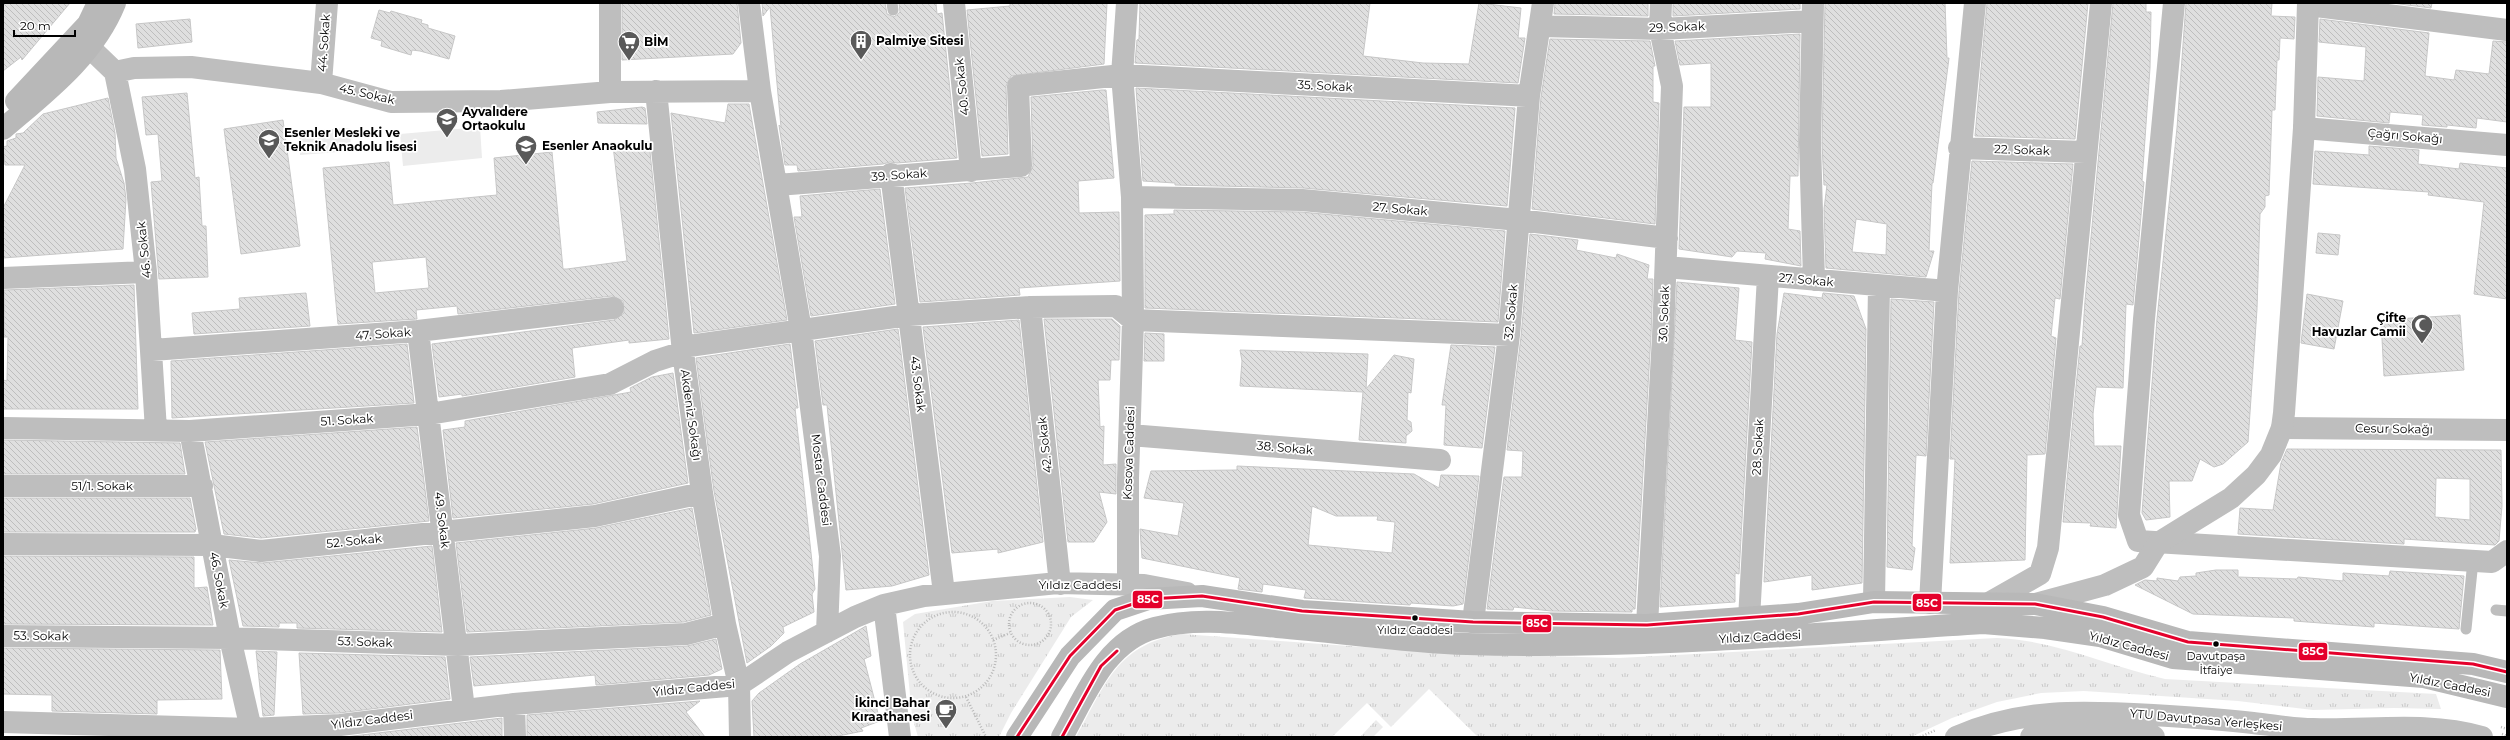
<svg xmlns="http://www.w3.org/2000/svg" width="2510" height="740" viewBox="0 0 2510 740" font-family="Montserrat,sans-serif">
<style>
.grass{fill:url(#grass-tufts)}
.garden{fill:#ececec}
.building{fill:url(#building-back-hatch);stroke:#c7c7c7;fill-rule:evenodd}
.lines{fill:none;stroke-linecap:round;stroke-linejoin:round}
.path{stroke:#b9b9b9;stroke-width:2.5;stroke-dasharray:1 2;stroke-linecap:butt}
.service{stroke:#bebebe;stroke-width:11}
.minor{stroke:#bebebe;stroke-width:22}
.tertiary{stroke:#bebebe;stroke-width:22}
.secondary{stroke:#b8b8b8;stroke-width:22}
.bus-1-casing{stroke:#fff;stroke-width:6}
.bus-1{stroke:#e4002b;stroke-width:3}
.bus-dot{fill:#000;stroke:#fff;stroke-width:1.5}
.labels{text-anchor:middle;stroke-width:3.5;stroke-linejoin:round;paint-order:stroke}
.bus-label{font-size:11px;fill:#000;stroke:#fff}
.street-label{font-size:12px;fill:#000;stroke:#fff}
.poi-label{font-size:12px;font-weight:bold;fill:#000;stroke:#fff;text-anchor:start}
.line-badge{stroke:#fff;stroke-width:1.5}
.badge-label{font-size:11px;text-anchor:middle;font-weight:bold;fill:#fff}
</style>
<defs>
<pattern id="grass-tufts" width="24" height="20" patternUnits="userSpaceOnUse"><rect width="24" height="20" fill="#ececec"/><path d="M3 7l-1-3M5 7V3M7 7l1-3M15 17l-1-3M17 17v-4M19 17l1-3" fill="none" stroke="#c9c9c9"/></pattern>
<pattern id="building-back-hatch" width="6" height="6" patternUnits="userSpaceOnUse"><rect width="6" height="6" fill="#dfdfdf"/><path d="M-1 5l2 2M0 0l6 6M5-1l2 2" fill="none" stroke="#bebebe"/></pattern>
</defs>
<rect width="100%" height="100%" fill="#fff"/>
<path class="grass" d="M1070,597l23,3 -22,17 -60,96 -12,24h-81l-6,-21 -9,-94 12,-8 77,-13z
M1182,634l278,20 159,4 378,-20c58,2 111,28 168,41l271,15 5,15 -47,-1 -81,2 -75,-9 -154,-10 -43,2 -44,9 -45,16 -41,19h-433l-49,-48 -38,38 -24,-24 -35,34h-256c29,-51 40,-93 106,-103z
M1376,720l7,7 -10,10h-13z"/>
<path class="garden" d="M480,127l2,31 -79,8 -3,-32z
M350,128l1,23 -51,4 -1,-24z"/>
<path class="building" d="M3,3h67l-48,57 -1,-3 -18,14z
M622,3h115l4,40 -8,11 -111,6z
M762,3h123l2,11 7,3 6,-5 -1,-9h37l1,11 5,-1 15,145 -60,5 -7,-1 -7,2 -85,7 -1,-6h-12l-6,-40 2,2 -11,-120 -7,9z
M1010,3h97l-3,61 -93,12 -5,10 2,68 -26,2 -15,-146 43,-4z
M1140,3h230l-7,53 60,7 46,1 10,-61 42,5 -3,30h7l-7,45 -383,-20 2,-23 2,-1z
M1555,3h93v13l-94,-2z
M1673,3h127v6l-127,7z
M1825,3h120l2,55h2l-16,125h-1l-3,68h5l-8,26 -100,-9 -2,-59 3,-24h-3l-2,-42zM1856,219l31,5 -1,31 -34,-3z
M1987,3h101l-13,136 -100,-3z
M2113,3h33v9h5l-1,56 -8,113 2,1 -11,123 -7,-1 -3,84 -27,-1 -3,27 1,32h27l-5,82 -26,-2 1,-3 -28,-1 17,-176h2l3,-45z
M2186,3h86l-1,13 24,1 -1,22 -14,-1 -1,22h-2l-2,50h-3l-3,85 -4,1v11l-5,7 -3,95 -9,133 -25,22 -9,3 -14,-8 -8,22h-23l1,36 -24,3 -4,-7 15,-194 20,-191z
M2392,3h40l-1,5z
M379,10l11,3 1,-2 31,9 -1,3 7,2v3l27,8 -6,23 -29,-8 -8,-1 -1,5 -30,-9 1,-5 -11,-3z
M190,19l2,23 -54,6 -2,-24z
M2320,19l109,14 -4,43 29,4 2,-10 33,4 4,-33 14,1v80l-30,-4 -1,10 -29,-3v2l-25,-2 1,-10 -33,-3 -1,11 -72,-7 1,-39 46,4 2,-34 -47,-5z
M1800,34l-2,142h-8l-2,53 12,2 1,35 -36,-7 1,-6 -29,-2 -5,6 -53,-8 5,-142h27v-44l-31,2 -5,-24z
M1550,39l100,2 5,25h-2v36l6,1 -4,121 -123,-15 9,-112z
M1136,88l379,20 -8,98 -204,-18 -128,-3v-2l-32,-2z
M1102,90h4l8,88 -36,3 1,32 40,-1 1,69 -101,7 1,7 -100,7 -15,-114 67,-5 56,-6 5,-11 -2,-69z
M187,93l8,85 4,-1 3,49h4l2,51 -49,2 -8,-97 11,-1 -4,-47 -12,1 -4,-38z
M108,98l7,35 1,25 8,25 2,16 -3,50 -120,9v-50l22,-43h-20l-2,-18 4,-1v-5l9,-3v-4l7,-1 20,-19z
M728,104h21l38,216 -93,13 -23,-220 54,10z
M642,107l3,1 2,16 -49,-1 -1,-11z
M283,120l17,126 -59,8 -17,-125z
M649,142l20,197 -40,4v-3l-57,8 3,29 -113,19v-2l-23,3 -7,-53 182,-24 10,-7 -1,-12 -11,-5 -154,18 -1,-8 -41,4 1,9 -79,5 -15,-156 66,-6 4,43 104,-10 -3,-37 58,-6 11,117h4l60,-8 -14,-115zM426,257l3,31 -54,5 -3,-31z
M2369,146l50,4 -1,14 41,5 1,-6 47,5v131l-33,-5 10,-92 -56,-7 1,-3 -116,-8 2,-33 54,4z
M1972,161l101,3 -13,135 -5,-1 -4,38 5,2 -11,116 -18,1 -2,105 -75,3 5,-104h-5l9,-167z
M880,189l15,115 -84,12 -17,-99h8l-2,-21z
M1174,210l127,2 204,19 -7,91 -353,-14v-93l29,-1z
M2318,233l22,2 -2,20 -22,-2z
M1530,234l48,6 -2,10 40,8 1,-4 32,11 -2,14h6l-2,56 -16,274h-3v3l-81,-1 -37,-4 -1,3 -26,-1 17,-132h18l1,-26 -16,-1 14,-113z
M1677,282l62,6 -4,52 17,2 -13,232 -4,-1v29l-75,5z
M134,285l4,124h-135v-29l4,1 1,-44h-4v-47z
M306,293l4,33 -116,8 -2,-21 48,-4 -1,-11z
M1784,293l38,5 1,-5 31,3 12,33 -4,254 -50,7v-15l-48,7 13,-248z
M2307,294l36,7 -9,48 -33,-6z
M1891,299l43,3 -8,154 -10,-1 -4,91 3,2 -3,22 -25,-3z
M2460,315l4,55 -80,6 -3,-56z
M1044,319h68l8,7 -1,34h-8l-1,20h-12l2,47 4,-1 -1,39 13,-1v30l-17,-2 8,30 -13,20h-26z
M1019,320l24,222 -45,11v-4l-46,4 -29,-226z
M898,329l31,246 -37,11 -46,4 -19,-185h-4l-8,-64z
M1145,333l19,1v27h-20z
M407,344l7,59 -242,15 -1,-57z
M790,344l8,64h-3l20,181 -3,5 2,18 -31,15 1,6 -13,13 -24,17 -33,-172 -18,-133z
M1451,345l44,2 -13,101 -38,-3 2,-40h-4z
M1240,350l128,4 -2,35 28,-34 20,4 -3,34 -3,-1 -1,28 4,2 1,9 -6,5v7l-47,-3 4,-48 -123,-6 2,-25z
M673,373l15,110 -95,21 -140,14 -10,-88 22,-3v-6l166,-29 -1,-4 22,-11z
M417,427l12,94 -168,17 -37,-4 -19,-92z
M3,440l177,3 5,31h-182z
M2287,449l214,1 1,56 -3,35 -4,4 -91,-6v5l-166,-10 2,-26 33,2 8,-47zM2436,478l34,1v41l-35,-3z
M1237,466l177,8 25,14 2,-13 38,1 -16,128 -10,2 -42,-3 -1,2 -106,-7 2,-8 -43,-6 -1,8 -24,-3 2,-11 -98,-20 -2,-29 38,7 6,-33 -40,-5 7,-27 86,-1zM1312,506l24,10h42l-1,4 18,2 -3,31 -84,-8z
M3,498h187l6,31 -1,3h-192z
M692,508l19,107 -27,7 -217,10 -11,-89 140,-15z
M432,546l10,86 -145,-4v-5h-18v4l-36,-1 -14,-66 33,3z
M3,556l191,1v31l13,-1 6,38 -210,-1z
M2216,570h22v7l59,2 1,-2 45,4v-8l46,3 1,-5 74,5 -5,53 -85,-6v4l-80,-6v-3l-101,-4 -58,-29 10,-5 12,1v-3l21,3 2,-4 16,-1v-3z
M866,626l5,30 -7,3 16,62 -19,7 2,3 -30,6h-79l-2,-36 7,-8 41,-29z
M716,639l6,30 -13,6 -113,10 -1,-10 -121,11 -4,-29 217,-11z
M3,648l217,2 2,49 -65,1v14l-105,-3v-16l-49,-1z
M256,651l21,1 -3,63 -11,1z
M299,653l146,4 5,42 -111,14 -36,1z
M700,701l-14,11 19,25h-178v-22z
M502,718v19h-157z"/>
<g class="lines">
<path class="path" d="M1009 624a21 21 0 1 1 42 0a21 21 0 1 1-42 0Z
M910 655a43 43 0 1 1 86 0a43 43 0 1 1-86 0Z
M993,640l17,-7
M966,697l20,40
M2501,727l6,2
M2502,734l5,2
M1920,737l16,-7"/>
<path class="service" d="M892,3l1,7
M2496,610l11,1
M2466,629l7,-68"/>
<path class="minor" d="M749,3l11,88 41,239 29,226 -3,76
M954,3l17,168
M1127,3l-5,72 10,122 1,123 -5,158v107
M1813,3l-3,140 4,137
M2174,3l-30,316 -15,196 9,26 354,21 15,-11
M2308,5l199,25
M1541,26l119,3 152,-8
M90,48l25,24 19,-4 57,-1 130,16 70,19 110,-1 109,-9 150,-1
M115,72l20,97 11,103 10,158
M321,83l6,-80
M656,91l27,261 19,141 23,131 14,61 1,52
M610,92v-89
M2304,128l203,17
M1959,148l126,4
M891,174l53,419
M777,185l244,-19 -3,-80 104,-11 407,21
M1132,197l170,3 217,20 148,18
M1666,267l281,24
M3,278l143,-6
M1030,307l30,277
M418,331l46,378
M682,347l227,-32 121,-8 86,-1 17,14 376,15
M152,350l266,-19 195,-23
M3,428l187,3 239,-17 181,-30 45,-23 28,-9
M2282,428l225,2
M190,431l40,207 21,91
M1130,435l310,25
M3,486h199
M3,544l209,1 49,6 334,-35 107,-23
M1874,602l5,-316
M1930,603l17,-312 28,-288
M1987,604l53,-30 8,-26 53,-545
M884,605l16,132
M1749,619l19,-343
M1473,622l36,-287 20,-239 14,-93
M1647,625l16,-289 9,-250 -12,-57 1,-26
M3,636l227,2 228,7 228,-11 39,-10
M514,704l1,33
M3,722l248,7 89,-4 174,-21 225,-19 49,-33 67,-35 29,-12 40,-9 134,-13 86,2 43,8
M1956,737c66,-29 127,-26 197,-22 33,2 66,4 100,8 20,2 40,6 60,6 56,2 113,-8 169,8
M2031,737l52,-5 71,5"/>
<path class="tertiary" d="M2035,604l70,-19 38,-18 15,-24 73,-45 25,-23 15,-20 11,-27 2,-15 20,-285 4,-125"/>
<path class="secondary" d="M16,101l72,-77 10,-21
M3,129c43,-37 90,-72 112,-126
M1017,737l53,-81 45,-46 33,-11 54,-3 100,15 171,11 174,3 151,-11 76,-12 161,2 68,13 85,25 285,22 34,8
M1062,737c23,-40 43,-96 93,-109 39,-11 82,-5 122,-1 63,5 127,15 190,17 172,5 344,-10 516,-21l62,5 55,8 73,22 251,19 83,20"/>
<g class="bus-1-casing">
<path id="bus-1" d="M1017,737l53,-81 45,-46 33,-11 54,-3 100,15 171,11 174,3 151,-11 76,-12 161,2 68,13 85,25 285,22 34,8
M1062,737l39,-71 16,-15"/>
</g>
<use href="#bus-1" class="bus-1"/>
</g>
<defs>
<g id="building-pin" transform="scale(1.15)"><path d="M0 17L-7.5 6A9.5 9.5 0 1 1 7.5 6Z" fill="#595959" stroke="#fff"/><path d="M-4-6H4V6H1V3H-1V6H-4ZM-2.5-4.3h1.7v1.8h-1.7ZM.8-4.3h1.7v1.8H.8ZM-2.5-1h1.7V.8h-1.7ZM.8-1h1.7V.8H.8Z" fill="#fff"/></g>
<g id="supermarket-pin" transform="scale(1.15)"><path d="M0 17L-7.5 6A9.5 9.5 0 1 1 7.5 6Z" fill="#595959" stroke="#fff"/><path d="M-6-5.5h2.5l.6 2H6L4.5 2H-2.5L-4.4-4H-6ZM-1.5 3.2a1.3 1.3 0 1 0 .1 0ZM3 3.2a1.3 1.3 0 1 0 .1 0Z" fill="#fff"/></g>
<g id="school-pin" transform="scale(1.15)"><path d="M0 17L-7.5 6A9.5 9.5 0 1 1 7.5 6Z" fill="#595959" stroke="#fff"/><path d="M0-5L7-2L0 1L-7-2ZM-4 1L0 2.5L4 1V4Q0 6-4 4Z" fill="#fff"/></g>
<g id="mosque-pin" transform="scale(1.15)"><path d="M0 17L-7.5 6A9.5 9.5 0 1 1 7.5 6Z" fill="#595959" stroke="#fff"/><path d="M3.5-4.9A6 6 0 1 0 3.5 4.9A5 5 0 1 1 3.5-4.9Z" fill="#fff"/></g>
<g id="cafe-pin" transform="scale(1.15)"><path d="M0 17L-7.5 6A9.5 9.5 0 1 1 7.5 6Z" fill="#595959" stroke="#fff"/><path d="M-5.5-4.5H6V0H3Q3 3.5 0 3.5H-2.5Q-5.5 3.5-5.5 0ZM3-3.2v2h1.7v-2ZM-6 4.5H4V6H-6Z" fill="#fff"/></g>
</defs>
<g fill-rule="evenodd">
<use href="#building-pin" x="861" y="41"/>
<use href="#supermarket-pin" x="629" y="42"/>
<use href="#school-pin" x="447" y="119"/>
<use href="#school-pin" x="269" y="140"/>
<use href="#school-pin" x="526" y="146"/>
<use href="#mosque-pin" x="2422" y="325"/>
<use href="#cafe-pin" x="946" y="710"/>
</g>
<g class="bus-dot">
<circle cx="1415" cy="618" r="3.5"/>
<circle cx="2216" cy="644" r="3.5"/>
</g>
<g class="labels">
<g class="bus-label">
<text x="1415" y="634">Yıldız Caddesi</text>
<text x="2216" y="660">Davutpaşa<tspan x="2216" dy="14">İtfaiye</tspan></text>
</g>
<g class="street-label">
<text transform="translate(1677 27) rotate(-2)" y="4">29. Sokak</text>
<text transform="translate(324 43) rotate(-86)" y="4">44. Sokak</text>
<text transform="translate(1325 86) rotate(3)" y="4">35. Sokak</text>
<text transform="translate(962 87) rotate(-96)" y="4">40. Sokak</text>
<text transform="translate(367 94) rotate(13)" y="4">45. Sokak</text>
<text transform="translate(2405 136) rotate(5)" y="4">Çağrı Sokağı</text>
<text transform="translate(2022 150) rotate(2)" y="4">22. Sokak</text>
<text transform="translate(899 175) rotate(-4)" y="4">39. Sokak</text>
<text transform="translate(1400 209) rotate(5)" y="4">27. Sokak</text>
<text transform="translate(144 250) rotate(-96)" y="4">46. Sokak</text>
<text transform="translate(1806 280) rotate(5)" y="4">27. Sokak</text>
<text transform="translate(1511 312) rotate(-85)" y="4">32. Sokak</text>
<text transform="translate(1664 314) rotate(-88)" y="4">30. Sokak</text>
<text transform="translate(383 334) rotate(-4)" y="4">47. Sokak</text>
<text transform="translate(918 384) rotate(83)" y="4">43. Sokak</text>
<text transform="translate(691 415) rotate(82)" y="4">Akdeniz Sokağı</text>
<text transform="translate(347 420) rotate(-4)" y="4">51. Sokak</text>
<text transform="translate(2394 429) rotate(1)" y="4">Cesur Sokağı</text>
<text transform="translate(1045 445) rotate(-96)" y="4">42. Sokak</text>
<text transform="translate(1758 447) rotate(-87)" y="4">28. Sokak</text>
<text transform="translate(1285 448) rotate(5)" y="4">38. Sokak</text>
<text transform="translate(1129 453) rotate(-88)" y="4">Kosova Caddesi</text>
<text transform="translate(821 480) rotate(83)" y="4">Mostar Caddesi</text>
<text x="102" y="490">51/1. Sokak</text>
<text transform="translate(442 520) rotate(83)" y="4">49. Sokak</text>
<text transform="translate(354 541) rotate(-6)" y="4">52. Sokak</text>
<text transform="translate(219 580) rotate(79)" y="4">46. Sokak</text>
<text x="1080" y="589">Yıldız Caddesi</text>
<text transform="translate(41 636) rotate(1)" y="4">53. Sokak</text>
<text transform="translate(1760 637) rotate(-3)" y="4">Yıldız Caddesi</text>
<text transform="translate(365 642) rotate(2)" y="4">53. Sokak</text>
<text transform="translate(2129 646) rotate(15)" y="4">Yıldız Caddesi</text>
<text transform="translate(2450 685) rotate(11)" y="4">Yıldız Caddesi</text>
<text transform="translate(694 688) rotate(-6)" y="4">Yıldız Caddesi</text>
<text transform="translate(372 720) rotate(-7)" y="4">Yıldız Caddesi</text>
<text transform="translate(2206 720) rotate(5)" y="4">YTU Davutpasa Yerleşkesi</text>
</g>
<g class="poi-label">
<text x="876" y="45">Palmiye Sitesi</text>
<text x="644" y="46">BİM</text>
<text x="462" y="116">Ayvalıdere<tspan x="462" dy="14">Ortaokulu</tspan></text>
<text x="284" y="137">Esenler Mesleki ve<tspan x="284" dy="14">Teknik Anadolu lisesi</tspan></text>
<text x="542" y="150">Esenler Anaokulu</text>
<text x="2406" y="322" text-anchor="end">Çifte<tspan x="2406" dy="14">Havuzlar Camii</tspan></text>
<text x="930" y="707" text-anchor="end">İkinci Bahar<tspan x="930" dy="14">Kıraathanesi</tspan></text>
</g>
</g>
<g class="line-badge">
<rect x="1132" y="590" width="31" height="19" rx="4" fill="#e4002b"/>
<rect x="1912" y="593" width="30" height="19" rx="4" fill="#e4002b"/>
<rect x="1522" y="614" width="30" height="19" rx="4" fill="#e4002b"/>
<rect x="2298" y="642" width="30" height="19" rx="4" fill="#e4002b"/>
</g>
<g class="badge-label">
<text x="1148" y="603">85C</text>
<text x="1927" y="607">85C</text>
<text x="1537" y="627">85C</text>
<text x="2313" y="655">85C</text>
</g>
<rect width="2510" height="740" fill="none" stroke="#000000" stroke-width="8"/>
<path d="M14 30v6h61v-6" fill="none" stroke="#000000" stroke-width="2"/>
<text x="20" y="30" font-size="12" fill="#000000" stroke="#ffffff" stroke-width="3" paint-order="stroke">20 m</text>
</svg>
